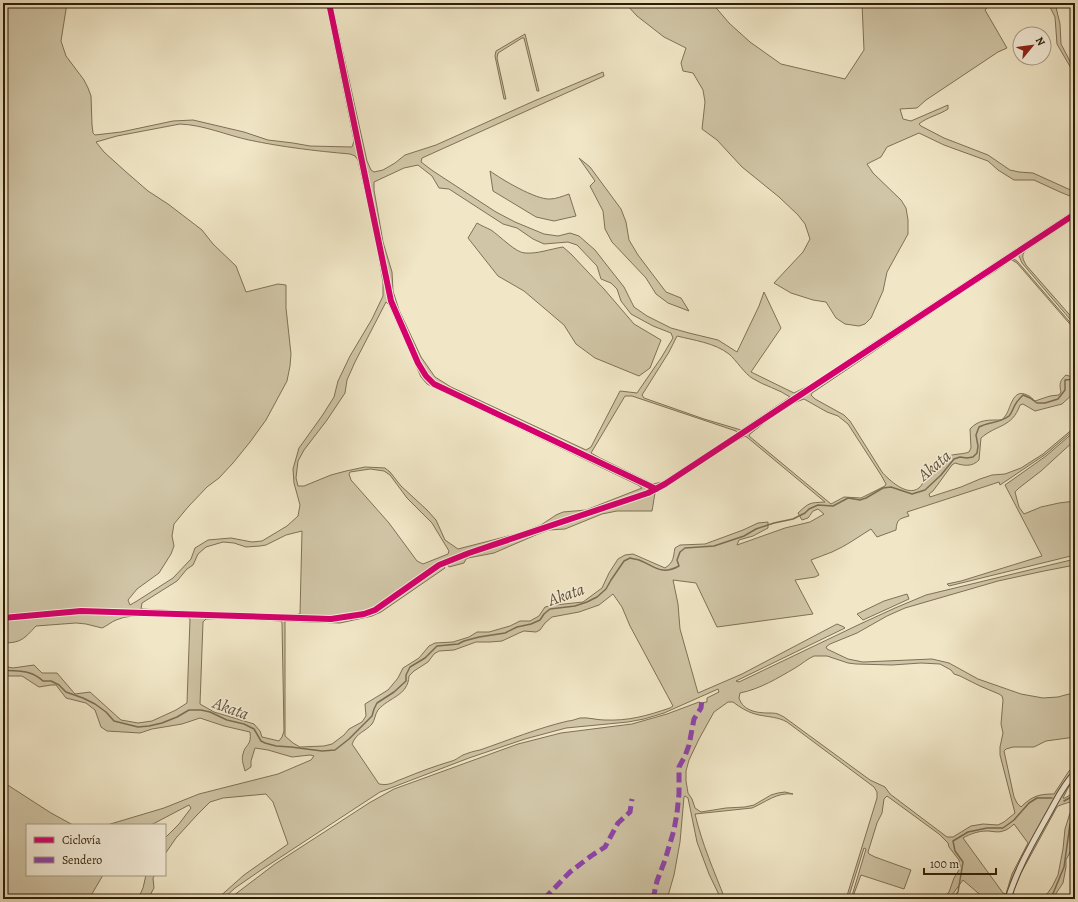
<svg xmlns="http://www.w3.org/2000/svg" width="1078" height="902" viewBox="0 0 1078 902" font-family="Alegreya,serif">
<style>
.green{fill:#d0c5a6;stroke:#7f7156;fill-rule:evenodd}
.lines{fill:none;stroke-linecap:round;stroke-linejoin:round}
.stream{stroke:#7b6d52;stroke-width:1.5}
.minor-casing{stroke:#5f5036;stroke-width:6}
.tertiary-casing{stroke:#5f5036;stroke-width:7}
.minor{stroke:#f6efdb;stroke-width:4}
.tertiary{stroke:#f6efdb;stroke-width:5}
.quiet{stroke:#8e44ad;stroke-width:5;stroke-dasharray:10 5;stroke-linecap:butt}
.cycleway-casing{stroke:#f6efdb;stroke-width:8}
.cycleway{stroke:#d6006c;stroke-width:6}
.labels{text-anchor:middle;stroke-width:3;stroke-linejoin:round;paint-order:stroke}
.water-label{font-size:17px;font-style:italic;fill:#625239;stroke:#f6efdb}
</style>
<rect width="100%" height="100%" fill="#f1e7c7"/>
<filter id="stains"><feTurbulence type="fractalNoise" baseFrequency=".005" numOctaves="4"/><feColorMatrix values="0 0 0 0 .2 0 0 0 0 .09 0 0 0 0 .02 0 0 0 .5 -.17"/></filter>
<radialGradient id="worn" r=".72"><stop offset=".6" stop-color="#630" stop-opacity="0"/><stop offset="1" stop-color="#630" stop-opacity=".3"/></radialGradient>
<path class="green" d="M3,3h64l-6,38 5,15 18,24 4,8 3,8 1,29 1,8 2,2 26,-3 52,-11 20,-1 51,12 24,8 25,3 17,3 42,1 2,-6 -28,-138h2l59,288 30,72 14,20 216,102 2,3v2l-5,2 -207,72 -59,42 -9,5 -41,10 41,-7 65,-45 9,-4 2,3 -64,44 -9,4 -32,7 -55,-2v115l8,7 7,4 24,-1 8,-2 12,-9 5,-6 13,-7 4,-6 -1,-12 23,-14 10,-12 5,-10 16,-10 10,-12 6,-3 18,-1 16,-5 8,-5h12l21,-6 10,-5h10l9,-5 6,-9 10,-2 28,-3 19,-14 7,-15 9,-14 7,-4 8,-1 32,14c9,-6 8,-10 10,-20l5,-3 25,-1 38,-14 15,-7 10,-1v6l-15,8 -14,4 -2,5 48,-17 25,-6 14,-8 -6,-5 -5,2 -5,7 -6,2 -4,-7c12,-11 11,-10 27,-11l-77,-64 -3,-2c-32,17 -60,39 -90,57l-3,18h-35l-15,3 -37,15 -16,1 -11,4 -44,19 -26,5 -2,1 -2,4 -15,4 -2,-4 15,-6 185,-63 362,-235 3,-1 5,3 58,67v2l-58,-67 -5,-3 -3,1 -12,9 -32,20 -153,103 -1,2 4,4 29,16 6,6 32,51c7,8 25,25 37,16 4,-3 5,-10 9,-13 3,-2 7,-3 10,-7 3,-3 4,-8 7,-10 7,-5 17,-3 24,-6l2,-4 -1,-19c9,-10 19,-9 32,-9 1,-2 3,-3 4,-5 5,-8 7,-27 21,-20 3,1 6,4 8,6l15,-5 9,-1 2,-3c-2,-8 -1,-12 5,-17l9,3v14l-13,12 -27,7 -12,-7 -3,1c-8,23 -23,19 -39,33l-2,22c-7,7 -15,6 -24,3l-3,2 -19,26 -4,3 1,3 31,-10 19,-8 12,-4 13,-1 16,-6 22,-14 32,-27v2l-29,25 -46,31 -1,-3 -92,30 2,4c-10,3 -12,3 -13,14l-19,7 -6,-8c-13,8 -25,17 -39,23 -7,3 -14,5 -21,8l8,15 -4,2 -20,3 18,34 -96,13 -21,-44 -23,-3 5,24 2,25 18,64 44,-19 95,-50 7,3 1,1 -109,53 3,1 119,-57 37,-17 31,-13 149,-36v6l-31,6 -46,10 -93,27 -18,8 -30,17 -27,11 -4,3 1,2 21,10 15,3 69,-3 17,4 29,16 43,15 22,4 15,-1 11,-3 6,1v42l-29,4 -12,6h-21l-7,2 -2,2 10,46 3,6 4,4c11,-11 18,-13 33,-13l15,-23 6,-6v5l-10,11 -45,80 -7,15 -8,23h-20l-22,-19 -14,19h-7l7,-7 5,-14 5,-8 1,-4 -1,-6 -10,-13 -1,-4 -9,-9 -52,-38 -3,3 -2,14 -5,10 -9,29 1,2 6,3 36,13 -7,19 -43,-14 -9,24h-1l15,-50 -2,-1 -16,51h-2l31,-101v-6l-3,-5 -87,-65c-9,-5 -18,-5 -28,-7 -10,-2 -18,-7 -26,-13h-5l-14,10 -15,27 -10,21 -3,11v10l2,12 4,6 3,9 6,4 25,-4 19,-1 9,-2 17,-10 7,-2 7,-1 8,2c-16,-2 -27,8 -41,14l-57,6c7,30 19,57 30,85h-4l-12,-25 -12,-32 -9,-44 -3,-2 -1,1 -4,45 -6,33 -7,24h-438l46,-35 94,-61 25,-14 124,-45 43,-11 71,-9 35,-10 32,-12 2,1 6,-1v-4l12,-6 -1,-3 -54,24 -20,6 -16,3 -62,6 -41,11 -56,19 -81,31 -8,3 -119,78 -26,18 -11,10v1h-7l27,-24 44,-31 -15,-42 -7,-8 -43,4 -13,4 -13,13 -21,23 -11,16v-16l14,-14 12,-16 -2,-3 -38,20h-44l57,-17 35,-14 79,-20 33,-14 3,-4 -4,-1 -18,2 -24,-7 -13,-2 -4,13v6l-6,4c-1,-5 -4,-11 -2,-17 2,-10 9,-8 7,-22l-26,-6 -24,-8 -18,6 -30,5 -12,4 -33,-2 -6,-4 -6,-17 -9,-7 -20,-5 -10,-13h-5l-12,2 -17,-11h-19v-10l10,2 21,-3 8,8h15l18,21 15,-2 31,28 17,3 14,-2 24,-11 11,-7 3,-84 -3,-2c-20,-1 -53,-5 -71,3 -5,2 -9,6 -14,8l-16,-4 -10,-1 -40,3c-12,13 -15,17 -33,17zM180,124c24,1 46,11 69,16 33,7 67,11 101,14l5,2 3,4 18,81 7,41v14l-11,23 -22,37 -12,25 -4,16 -12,19 -23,32 -6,21 1,14 6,22 -2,11 -11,10 -25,15 -10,1 -21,-4 -23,2 -13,8 -4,11 -18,19 -36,23 -7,4 -2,-5 9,-11 22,-16 12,-19 3,-8 -2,-10 2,-12 14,-17 19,-20 12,-9 14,-15 17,-21 16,-22 21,-39 3,-15 1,-12 -5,-46v-23l-8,-1 -32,8 -10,-26 -23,-22 -11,-14 -34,-26 -20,-13 -23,-20 -21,-19 -8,-10 21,-6zM386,302l3,3 32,72 6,7 211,101 4,3 -56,22 -23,2 -7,3 -15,10 -21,8 -62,16 -13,-9 -9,-20 -9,-10 -26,-24 -11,-14 -5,-4 -20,-1 -19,4 -15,4 -27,11h-6l-2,-8 2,-17 6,-11 23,-30 18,-27 2,-13 8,-18zM804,399l23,13 11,4 10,8 33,51 5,9 -1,2 -24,12 -17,-1 -13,7 -82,-68 1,-2c14,-11 37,-30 54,-35zM370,469l14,2 6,4 17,23 25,25 17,28 -1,3 -25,10 -6,-3 -28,-38 -38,-43 -2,-6 1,-2zM302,531l-2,83 -7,1h-38l-114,-6 1,-6 35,-22 10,-12 6,-4 5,-11 8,-7 17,-5 11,1 12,4 14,-1 6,-1 20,-10zM613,594l9,13 8,19 43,80 -3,2c-24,8 -41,13 -66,12 -8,0 -16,-3 -24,-2 -4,1 -8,3 -12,3 -30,7 -59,19 -88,29 -6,1 -12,3 -17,5 -4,2 -7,5 -11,6 -17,5 -33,11 -50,18 -9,3 -12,7 -23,5l-27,-40c5,-12 13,-12 20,-20 3,-4 3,-10 6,-14 11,-13 30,-14 31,-34l5,-5 14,-9 6,-8 5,-3 15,-1 22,-8h14l12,-1 17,-8 5,-2 12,1 4,-2 5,-7 7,-6 27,-5 20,-7zM227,618l54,3 1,2 2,108 -2,6 -3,4 -17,-4 -2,-6 -6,-7 -40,-12 -14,-8 3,-82 3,-3zM814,656h13l21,7 8,1 36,1 29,-2 19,1 11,6 3,4 6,2 20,10 19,8 3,2 1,4 -2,24 2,9 -3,14v8l15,58 -11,9 -6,3 -15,-1 -12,2 -18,11h-6l-57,-43 -5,-7 -15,-7 -86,-63c-2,-1 -4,-2 -6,-3 -3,-1 -6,-1 -9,-1 -12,0 -26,-2 -30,-15l1,-5c20,-4 38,-15 55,-25 7,-4 12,-9 19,-12zM1014,824l14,19 -16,31 -6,20 -3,-1 -40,-55c7,-4 15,-7 24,-7 5,0 11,2 16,0 4,-1 8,-4 11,-7z
M330,3h2l35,158 4,9 3,2 9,-2 12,-7 10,-8 31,-10 98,-44 69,-29 1,4 -182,82 -1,4 12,9 23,15 40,26 19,10 29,12 14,2 12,-3 9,3 16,14 14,18 15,19 10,20 13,9 24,12 18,5 29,7 19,12 22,-46 5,-14 17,36 -30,44 43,21 18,-9 50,-34 213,-140v3l-416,273h-4l-205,-96 -14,-8 -8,-7 -8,-12 -26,-59zM418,165l14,11 7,12 10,1 54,35 14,4 16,11 11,5 24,-2 9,3 20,21 4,13 10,4 6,6 4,12 10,13 22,12 18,7 2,5 -12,20 -24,35 -17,-2 -29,56 -5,3 -135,-63 -16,-10 -14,-20 -22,-47 -6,-19 -1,-19 -9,-30 -9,-52v-8l30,-14zM677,336c16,4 38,7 52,18 7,6 16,20 23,24 12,8 27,11 38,19l-49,33 -37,-11 -60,-21 -2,-3 27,-43zM625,396h7l104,35 1,2 -75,49 -9,2 -53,-26 -9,-5z
M625,3h87l17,20 21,19 31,22 64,15 19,-29 -2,-47h129l-6,7 22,38 -9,4 -72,48 -9,8 -17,1 3,10 8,2 37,-16v4c-9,6 -21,8 -29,15l2,2 23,12 44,17 22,15 9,2 14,1 42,19v6l-15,-6 -26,-12h-20l-16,-10 -10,-9 -44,-16 -25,-12 -32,14 -6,10 -14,7 6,9 28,27 5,8 2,12v14l-21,38 -4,19 -12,27 -6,6 -6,2 -14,-2 -9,-6 -10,-16 -13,-2 -22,-7 -17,-10 29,-31 7,-13 -5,-15 -7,-9 -19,-18 -37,-30 -25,-27 -15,-11 3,-27 -2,-12 -10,-17 -10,-2 -2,-8 5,-15 -22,-11 -27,-21z
M1048,3h7l5,21 1,20 14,27v4l-18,-31 -2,-27z
M525,34l14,57h-2l-13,-53h-2l-24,15 -1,5 9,41h-2l-9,-43 1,-5z
M579,158l11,9 31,42 5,13 3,18 9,15 28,37 15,6 8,13 -21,-8 -12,-9 -10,-16 -34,-36 -7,-13 -2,-18 -13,-25 5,-5z
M490,171c11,8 46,29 60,28 6,0 13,-3 19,-5l7,22 -22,5 -18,-4 -43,-26z
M1075,216v2l-50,33c-4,5 -2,8 1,14l49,56v4l-53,-62 -3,-7 3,-5z
M477,223c5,3 10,5 14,7 9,6 25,23 34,23 13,1 25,-4 38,-6l8,7 33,35 30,35 27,16 -11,28 -11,8 -44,-18 -19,-14 -12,-19 -40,-34 -26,-15 -30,-38z
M1075,431v9l-34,31 -22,17 -4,4 4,15 5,7 17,-7 18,-4 16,-2v54l-126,31 -2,-2 14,-3 81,-25 -37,-71 41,-29z
M907,594l2,5 -46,21 -6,-6 27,-13z
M1075,776v2l-7,10 -5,10h2l10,-6v8c-6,3 -14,4 -18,7l-36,66 -7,17 -1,5 -1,1 -1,3h-1l8,-22 24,-48 22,-39z
M3,782l48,31 22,12h-46v50h76l-14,24h-86z
M1075,809v12l-5,12 1,17 -5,10v7l-3,16 -8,12 -5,4h-12l2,-2 7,-3 5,-7 6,-12 5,-26 2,-20 5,-16z
M146,875h9l-2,3 1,10 -6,11h-10l5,-11z"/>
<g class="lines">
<path class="stream" d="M3,670c16,2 27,-1 40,11h8l8,4 7,7 17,6 12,6 11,8 8,9 24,6 11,-1 13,-3 15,-6 12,-7h12l9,2 17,8 17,4 10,5 7,12 4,2 11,3 15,1 31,4 13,-1 14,-11 23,-23 2,-7 3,-6 17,-11 12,-11v-6l4,-8 15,-9 12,-12 21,-2 6,-3 15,-4 26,-4 12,-6 14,-3 9,-4 4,-6 6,-5 25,-3 12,-4 10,-5 9,-8 5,-9 13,-19 6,-3c3,1 6,1 9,2 16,6 22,16 40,6l-2,-6 3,-8 5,-4 29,-2 30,-10 12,-7 18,-6 19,-4 12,-6 4,-4 9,-4 15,1 15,-8 12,2 6,-2 17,-10 8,-1 21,7 13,-4 16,-15 13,-16 6,-2 7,1 6,-1 4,-4 1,-7 -2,-11 3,-8c9,-5 21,-4 30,-11 3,-3 4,-8 6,-11 2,-4 5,-7 8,-10l7,3 7,5h8l13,-4 7,-9v-10l10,-1
M1064,801l11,-6
M952,899l6,-7 5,-30 -8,-11 -2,-10 15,-9 19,-4h16l11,-8 15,-17 8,-5h15
M1048,899l4,-3 12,-29 6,-43 5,-5"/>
<g class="minor-casing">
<path id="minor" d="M329,3l62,298 27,62 8,13 8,8 222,105
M3,618l78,-7 250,8 33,-5 11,-4 64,-45 30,-12 179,-60 17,-9 410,-270"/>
</g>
<g class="tertiary-casing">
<path id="tertiary" d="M1008,899c9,-30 25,-57 40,-84 8,-14 15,-30 27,-42"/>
</g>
<use href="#minor" class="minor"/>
<use href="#tertiary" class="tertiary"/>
<path class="quiet" d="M544,899l26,-27 21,-16 14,-9 13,-24 12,-11 2,-13
M653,899l4,-18 8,-21 9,-30 3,-17 2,-19v-27l6,-11 4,-11 5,-26 7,-11 1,-9"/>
<g class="cycleway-casing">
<path id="cycleway" d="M329,3l62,298 27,62 8,13 8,8 222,105
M3,618l78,-7 250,8 33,-5 11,-4 64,-45 30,-12 179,-60 17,-9 410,-270"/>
</g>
<use href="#cycleway" class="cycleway"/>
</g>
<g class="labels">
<g class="water-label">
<text transform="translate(934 465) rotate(-40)" y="6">Akata</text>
<text transform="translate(566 594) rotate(-19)" y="6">Akata</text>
<text transform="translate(231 708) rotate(20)" y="6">Akata</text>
</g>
</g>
<rect width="1078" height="902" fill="none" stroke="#f1e7c7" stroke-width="16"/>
<rect x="4" y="4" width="1070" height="894" fill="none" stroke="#2e1d06" stroke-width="2"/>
<rect x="8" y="8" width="1062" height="886" fill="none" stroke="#2e1d06"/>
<rect x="26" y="824" width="140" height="52" fill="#f6efdb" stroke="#a69b86"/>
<rect x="34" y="837" width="20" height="6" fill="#d6006c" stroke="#a69b86"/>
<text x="62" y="844" font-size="12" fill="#2e1d06">Ciclovía</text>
<rect x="34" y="857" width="20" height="6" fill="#8e44ad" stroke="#a69b86"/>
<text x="62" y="864" font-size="12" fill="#2e1d06">Sendero</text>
<g transform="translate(1032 46) rotate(61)"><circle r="19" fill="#f6efdb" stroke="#a69b86"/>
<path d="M0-3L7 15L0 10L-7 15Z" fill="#8f2418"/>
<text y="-6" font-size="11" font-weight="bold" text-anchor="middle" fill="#2e1d06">N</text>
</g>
<path d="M924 868v6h72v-6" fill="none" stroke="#2e1d06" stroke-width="2"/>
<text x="930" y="868" font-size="12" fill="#2e1d06" stroke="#f6efdb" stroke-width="3" paint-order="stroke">100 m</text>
<rect width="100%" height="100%" filter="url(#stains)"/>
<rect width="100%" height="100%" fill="url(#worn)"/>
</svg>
